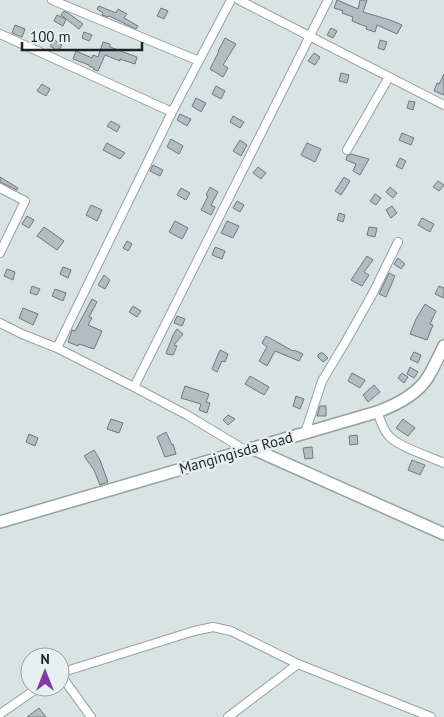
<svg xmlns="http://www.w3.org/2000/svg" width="444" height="717" viewBox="0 0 444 717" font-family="'PT Sans',sans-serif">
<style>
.building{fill:#b3bcc0;stroke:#6f787b}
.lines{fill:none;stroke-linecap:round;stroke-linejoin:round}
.street-casing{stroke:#96a1a1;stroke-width:10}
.secondary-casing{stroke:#96a1a1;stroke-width:14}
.street{stroke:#fff;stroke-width:8}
.secondary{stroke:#fff;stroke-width:11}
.labels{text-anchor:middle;stroke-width:5;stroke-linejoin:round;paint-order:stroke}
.street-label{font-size:15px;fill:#1f2323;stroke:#e5f0f1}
</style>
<rect width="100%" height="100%" fill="#d8e3e3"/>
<path class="building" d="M337,0l21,9 2,-9h7l-4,12 27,8 12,5 -5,9 -20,-9 -2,7 -9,-3 1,-2 -15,-6 1,-4 -11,-4 1,-2 -9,-3z
M99,6l17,7 2,-4 9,5 -3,4 14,8 -2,3 -27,-13 -1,1 -6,-2 1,-2 -6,-4z
M161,8l7,3 -4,8 -7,-3z
M64,11l4,2 15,11 -4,5 -18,-14z
M57,15l9,4 -3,7 -9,-5z
M15,25l10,4 -3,8 -10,-4z
M331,28l6,3 -4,7 -6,-3z
M84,32l8,3 -3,6 -7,-3z
M225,38l11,6 -13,21 5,3 -5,9 -13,-8 9,-18h-1z
M54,40l8,5 -4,6 -8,-5z
M380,40l7,2 -3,8 -6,-2z
M103,42l7,2v3l27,10 -2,7 -15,-5v2l-15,-6 -7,16 -5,-2 1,-1 -5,-2v-1l-16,-6 3,-8 16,7 1,-3 5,2z
M314,53l6,4 -5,8 -7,-4z
M341,73l8,2 -2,8 -8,-2z
M444,74v21l-10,-4 3,-8 2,1z
M42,84l8,5 -4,7 -9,-5z
M216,86l9,5 -4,8 -9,-5z
M196,98l10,5 -5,9 -9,-6z
M409,101l6,1 -2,8 -6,-2z
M180,114l11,5 -4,7 -10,-6z
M233,116l11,6 -4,6 -10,-6z
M111,121l9,5 -3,6 -10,-6z
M402,133l12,5 -3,7 -12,-5z
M171,139l12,7 -4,8 -12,-7z
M240,140l7,5 -6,11 -8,-5z
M107,143l18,10 -5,6 -17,-9z
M307,143l14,6 -6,13 -14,-7z
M351,154l18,5 -9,16 -7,-4 3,-7 -10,-4 1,-4z
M400,158l6,3 -4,8 -6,-3z
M153,165l10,5 -3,6 -10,-5z
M258,167l8,6 -5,6 -8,-6z
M0,177l18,11 -1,2 -17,-8z
M344,177l6,4 -9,14 -6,-4z
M438,181l6,4 -5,6 -6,-4z
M210,187l8,5 -7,13 4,2 -4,8 -10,-5 7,-14 -2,-1z
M390,187l7,6 -4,5 -7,-6z
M181,188l9,5 -4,7 -9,-5z
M375,194l6,4 -5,7 -6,-4z
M237,201l7,4 -4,7 -7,-4z
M91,205l11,5 -5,11 -11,-6z
M392,206l5,7 -6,5 -5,-8z
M339,213l6,2 -2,7 -6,-2z
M27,216l7,4 -5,8 -7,-4z
M422,218l12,6 -4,8 -12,-7z
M175,221l13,7 -6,11 -13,-7z
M227,221l12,5 -6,12 -12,-5z
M44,227l20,14 -7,9 -20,-14z
M369,227l8,1 -2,9 -8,-2z
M127,241l5,3 -4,7 -5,-3z
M215,247l10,4 -3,8 -10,-4z
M367,256l6,4 -9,12 5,3 -7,11 -11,-6z
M398,258l7,6 -4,5 -7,-5z
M63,267l8,3 -3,8 -8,-4z
M7,269l8,3 -2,8 -9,-4z
M389,273l6,3 -9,21 -7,-3z
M104,275l6,5 -5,9 -7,-4z
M32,286l8,3 -3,6 -7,-2z
M439,286l5,2v10l-9,-4z
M55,289l11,4 -3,8 -11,-5z
M92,299l5,3 -8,15 3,1 -4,7 14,6 -8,18 -15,-5 -1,2 -10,-4 4,-12 3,1z
M425,304l11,7 -6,13 3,1 -6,15 -17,-6 6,-15z
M133,306l8,5 -4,6 -8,-5z
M23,308l15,6 -5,11 -14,-7z
M177,316l8,3 -3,7 -8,-3z
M177,329l6,5 -9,11 3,1 -4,9 -6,-1 -1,-1 8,-20z
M266,336l27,15 1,-1 9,4 -4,7 -24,-10 -8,15 -8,-5 8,-14 -5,-4z
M220,350l8,4 -3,8 -3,-1 -5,11 -5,-3z
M414,352l7,3 -3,8 -8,-4z
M320,353h3l5,5 -5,4 -5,-5v-2z
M410,367l8,5 -4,6 -7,-4z
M352,373l13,7 -5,8 -12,-7z
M402,373l6,4 -4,6 -6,-5z
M250,376l19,11 -5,8 -19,-11z
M374,385l6,7 -12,10 -5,-7z
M185,386l24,8 -3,8 4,1 -3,10 -8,-3 2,-6 -20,-6z
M296,396l8,3 -4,10 -7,-3z
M320,406h6v10h-9z
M228,415l7,4 -7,6 -5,-5z
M111,419l12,4 -4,10 -12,-4z
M403,419l12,9 -7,8 -12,-8z
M166,432l6,13 1,-1 3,10 -11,3 -8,-20z
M29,434l9,4 -3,8 -9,-4z
M357,435l1,9 -8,1 -1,-9z
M312,447l1,11 -8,1 -2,-11z
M94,450l6,10 8,22 -8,3 -6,-15 -10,-14z
M412,460l13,5 -5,10 -12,-5z
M39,708l7,9h-19z"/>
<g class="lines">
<g class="street-casing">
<path id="street" d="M52,0l147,61
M239,0l205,105
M0,34l172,78
M347,150l42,-73
M0,188l25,13 -25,52
M0,323l22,11 35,14 77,39 53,28 58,35
M57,348l115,-236 59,-112
M134,387l194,-387
M377,412c4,8 6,19 13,25 9,10 41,20 54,26
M305,433l17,-52 24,-40 27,-48 25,-51
M60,673l134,-42 19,-4 18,4 67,33 133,53
M60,674l31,43
M0,714l39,-27
M228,717l70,-53"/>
</g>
<g class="secondary-casing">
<path id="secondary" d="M251,448l193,86
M0,522l377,-110c19,-7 40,-17 51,-35 6,-10 11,-21 16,-31"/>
</g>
<use href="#street" class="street"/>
<use href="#secondary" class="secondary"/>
</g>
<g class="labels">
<g class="street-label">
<text transform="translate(236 453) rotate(-16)" y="5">Mangingisda Road</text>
</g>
</g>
<g transform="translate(45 672)"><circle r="24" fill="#e5f0f1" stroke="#969e9f"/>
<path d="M0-4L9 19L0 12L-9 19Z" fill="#8437a8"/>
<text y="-8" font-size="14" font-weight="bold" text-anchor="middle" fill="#1f2323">N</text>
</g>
<path d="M22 42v8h120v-8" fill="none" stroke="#1f2323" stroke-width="2.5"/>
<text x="30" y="42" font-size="15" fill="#1f2323" stroke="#e5f0f1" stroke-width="4" paint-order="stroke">100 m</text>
</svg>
